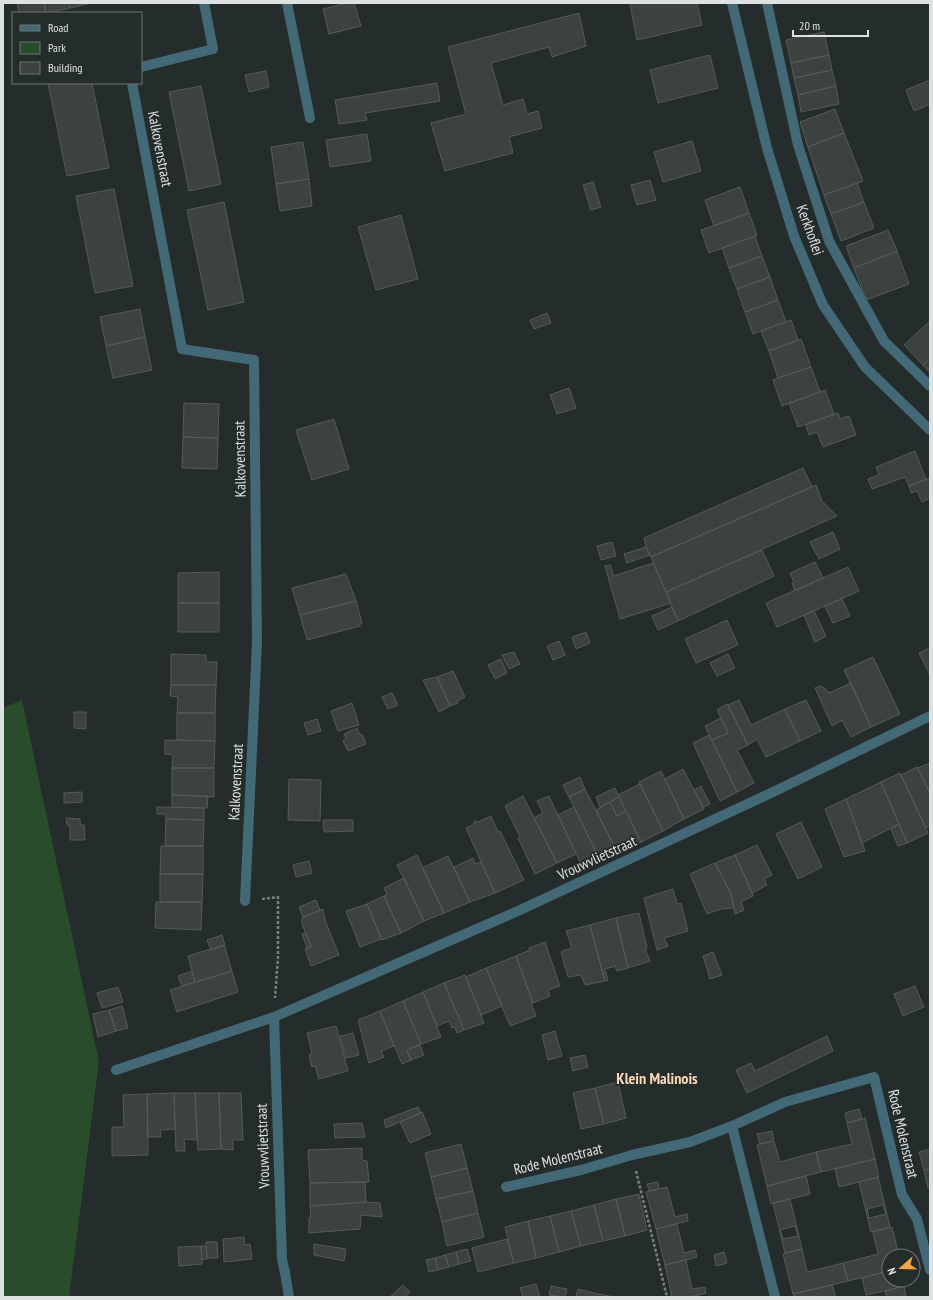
<svg xmlns="http://www.w3.org/2000/svg" width="933" height="1300" viewBox="0 0 933 1300" font-family="'PT Sans Narrow',sans-serif">
<style>
.green{fill:#294c2b}
.building{fill:#3b4240;stroke:#545b58;fill-rule:evenodd}
.lines{fill:none;stroke-linecap:round;stroke-linejoin:round}
.path{stroke:#7b8181;stroke-width:2.5;stroke-dasharray:3 2;stroke-linecap:butt}
.lane{stroke:#436976;stroke-width:10}
.street{stroke:#436976;stroke-width:10}
.labels{text-anchor:middle;stroke-width:3.5;stroke-linejoin:round;paint-order:stroke}
.street-label{font-size:15px;fill:#dce1e1;stroke:#252c2c}
.neighbourhood-label{font-size:16px;font-weight:bold;fill:#fbdab6;stroke:#252c2c}
</style>
<rect width="100%" height="100%" fill="#252c2c"/>
<path class="green" d="M22,700l77,362 -30,235h-66v-589z"/>
<path class="building" d="M17,3h27l2,10h-27z
M44,3h25l1,5 -24,5z
M69,3h22l-21,5z
M347,3h7l7,23 -32,8 -6,-25z
M636,3h61l5,22 -65,15 -7,-36z
M579,13l7,33 -34,11 -3,-10 -58,16 12,42 20,-6 4,15 11,-3 4,17 -33,9 4,16 -68,18 -14,-48 35,-9 -18,-67z
M824,32l5,23 -38,8 -5,-23z
M710,55l8,33 -60,15 -8,-33z
M829,55l3,15 -38,8 -3,-15z
M832,70l4,16 -38,9 -4,-17z
M266,71l3,16 -20,5 -4,-17z
M930,80v24l-16,7 -8,-21z
M48,83h44l17,85 -42,8z
M437,83l3,18 -75,12 2,7 -28,4 -4,-24z
M201,86l20,98 -32,7 -20,-99z
M836,86l3,18 -38,8 -3,-17z
M835,109l9,24 -36,14 -8,-25z
M844,133l19,48 -39,14 -16,-48z
M367,134l4,27 -41,6 -4,-27z
M692,141l9,30 -38,11 -9,-30z
M303,142l6,37 -33,5 -5,-37z
M309,179l3,27 -32,5 -4,-27z
M650,180l6,20 -19,5 -6,-20z
M593,182l8,25 -10,3 -8,-25z
M857,183l7,19 -33,12 -7,-19z
M740,187l9,26 -35,13 -9,-26z
M114,189l19,97 -38,7 -19,-97z
M224,202l20,100 -36,8 -21,-100z
M864,202l10,26 -33,13 -10,-27z
M749,213l8,22 -48,18 -8,-23z
M401,215l17,64 -42,11 -18,-63z
M888,230l9,21 -43,17 -8,-22z
M755,236l7,20 -33,12 -7,-20z
M897,251l12,33 -43,16 -12,-32z
M762,256l8,21 -33,12 -8,-21z
M770,277l8,23 -33,12 -8,-23z
M778,300l8,22 -33,12 -8,-22z
M140,309l5,28 -39,9 -6,-29z
M547,313l4,10 -17,6 -4,-9z
M791,320l7,20 -29,11 -8,-20z
M930,321v38l-7,6 -19,-20z
M145,337l7,33 -39,8 -7,-32z
M801,339l10,28 -33,11 -9,-27z
M930,359v14l-7,-8z
M811,367l9,25 -38,14 -9,-26z
M569,388l7,20 -19,6 -7,-19z
M825,390l9,24 -36,13 -9,-24z
M184,403l35,1 -1,34 -35,-1z
M838,413l2,6 9,-3 7,19 -33,12 -6,-15 -8,3 -3,-10z
M334,419l15,50 -37,11 -16,-50z
M183,437l35,1 -1,31 -35,-1z
M915,451l11,28 -17,7 -4,-9 -33,12 -4,-10 11,-4 -3,-8z
M803,468l9,19 -161,70 -5,-10 -2,-9z
M930,478v20l-8,4 -5,-11 -6,2 -2,-7z
M816,485l6,16 15,15 -171,76 -15,-35z
M833,532l7,17 -21,10 -9,-17z
M612,542l4,14 -15,4 -4,-14z
M646,547l4,8 -23,8 -3,-9z
M762,550l12,26 -96,45 -12,-29z
M815,562l8,16 -28,13 -3,-8 2,-1 -4,-9z
M653,563l18,40 -51,16 -15,-53 5,-1 4,11z
M848,567l11,24 -82,36 -11,-24z
M219,572v31h-41v-30z
M346,574l10,27 -56,14 -8,-27z
M842,599l8,17 -17,7 -8,-17z
M356,601l6,22h-2v3l-53,14 -7,-25z
M178,603h41v29h-41z
M672,607l6,14 -20,9 -6,-14z
M814,611l12,25 -11,6 -11,-27z
M727,620l11,25 -42,18 -11,-24z
M586,632l4,11 -14,6 -4,-12z
M559,641l6,14 -12,5 -6,-14z
M930,648v27l-11,-22z
M514,652l6,12 -11,5 -7,-14z
M171,654l35,1v7h11l-1,23h-45z
M728,654l7,14 -18,8 -7,-13z
M873,657l27,57 -29,13 -27,-57z
M501,659l6,14 -12,6 -7,-14z
M453,671l12,26 -8,4 1,2 -8,3 -13,-29z
M437,677l13,29 -11,6 -16,-32z
M851,683l20,44 -20,10 -9,-17 -10,6 -17,-38 5,-2 6,3 3,4z
M171,685h45l-1,28h-38l1,-16 -8,-1z
M392,693l6,12 -10,4 -6,-12z
M739,700l12,25 34,-16 15,32 -34,16 -9,-18 -9,6 -20,-40z
M806,700l15,31 -21,10 -15,-32z
M352,703l7,22 -21,6 -7,-20z
M727,704l21,41 -11,5 17,33 -17,9 -25,-52 16,-7 -10,-21v-3z
M74,712h12v17l-12,-1z
M177,713h38v28l-38,-1z
M721,718l7,15 -16,7 -7,-14z
M317,719l4,12 -13,4 -4,-12z
M357,728l3,7 2,-1 4,10 -18,7 -5,-10 3,-2 -2,-5z
M709,735l28,57 -17,9 -27,-58z
M165,740l50,1 -1,27h-42l1,-13 -8,-1z
M930,763v30l-12,-25z
M917,767l13,26v33l-4,2 -25,-53z
M172,768h42v29l-42,-2z
M683,769l21,40 -20,10 -19,-40z
M661,771l23,48 -21,12 -24,-49z
M900,773l28,60 -21,10 -26,-61z
M580,777l5,12 -16,8 -6,-12z
M289,779l32,1 -1,41 -32,-1z
M881,782l18,42 -37,19 -16,-44z
M640,784l23,47 -22,11 -23,-47z
M701,786l9,18 -7,3 -9,-17z
M615,788l4,9 -19,10 -4,-10z
M585,789l33,65 -17,8 -32,-65z
M82,792v10l-18,1v-10z
M172,795l36,1 -1,12 -35,-1z
M523,796l34,67 -22,11 -17,-36 2,-1 -15,-31z
M549,796l27,58 -19,9 -23,-45 9,-5 -6,-12z
M619,797l7,14 -9,5 -7,-14z
M846,799l19,52 -21,6 -19,-48z
M610,802l7,14 9,-5 15,31 -23,12 -22,-44z
M157,807l47,1v12l-38,-1v-5h-9z
M574,807l25,51 -17,8 -24,-51z
M491,816l7,16 2,-1 24,49 -29,13 -29,-65 7,-3 2,-4 3,1z
M66,818l14,1v6h4l1,15h-15v-14l-3,-1z
M166,819l38,1 -1,26h-38z
M323,820h30v11l-29,1z
M801,822l21,45 -24,12 -22,-45z
M899,824l8,19 -9,3 -7,-17z
M757,845l15,30 -8,4 3,6 -15,8 -17,-38z
M161,846h42v28h-43z
M417,855l27,58 -20,8 -27,-56z
M735,855l15,32 3,9 -12,6 3,8 -9,4 -4,-20 -16,-31z
M448,856l22,46 -26,11 -22,-45z
M473,858l2,6 6,-2 14,31 -25,9 -16,-35z
M309,861l3,12 -16,4 -3,-12z
M715,863l16,31 3,14 -13,1 -14,5 -17,-40z
M160,874h43l-1,28h-42z
M404,878l20,43 -23,12 -17,-37 3,-2 -3,-6z
M673,889l4,15 4,-1 7,28 -24,7 4,8 -11,4 -13,-52z
M384,896l17,37 -19,7 -15,-36z
M316,900l4,10 -17,7 -4,-10z
M156,902h46l-1,28 -46,-2z
M367,904l14,35 -21,8 -14,-36z
M323,909l2,11 14,35 -28,11 -6,-17 6,-2 -9,-23v-6z
M639,913l8,35 -2,1 5,12 -22,7 -12,-50z
M616,918l12,50 -11,3 -2,-5 -10,3 3,11 -3,1 -15,-56z
M590,925l15,56 -20,4 -4,-10 -13,2 -7,-25 1,-1 10,-3 -6,-17z
M306,933l5,14 -4,1 -5,-14z
M222,935l3,10 -14,5 -4,-10z
M545,942l15,44 -12,4 2,6 -17,7 -17,-47 14,-6 -1,-2z
M224,945l8,26 -37,11 -7,-26z
M713,952l9,23 -12,4 -7,-23z
M516,956l17,47h-2l5,13 -26,10 -24,-58z
M486,968l16,38 -21,9 -15,-38z
M192,971l3,11 -13,4 -4,-10z
M232,971l6,21 -61,20 -7,-22z
M465,975l19,48 -20,7 -20,-47z
M444,983l20,47 -7,3 -2,-6 -3,1 -3,-7 -12,5 -14,-34z
M915,986l9,21 -21,9 -9,-22z
M118,987l5,15 -21,6 -5,-15z
M423,992l18,45 -20,7 -18,-43z
M403,1001l18,43 -14,6 4,10 -9,4 -22,-53z
M122,1006l6,22 -12,3 -7,-21z
M109,1010l7,21 -18,6 -5,-23z
M380,1011l14,35 -13,5 3,6 -15,6 -11,-43z
M336,1026l12,45 -29,8 -4,-13 -3,1 -3,-12 3,-1 -5,-21z
M555,1031l7,25 -14,4 -6,-25z
M353,1033l6,22 -13,3 -6,-22z
M827,1036l6,15 -86,42 -11,-23 15,-7 4,8z
M420,1045l4,10 -13,5 -4,-10z
M585,1055l3,12 -15,4 -3,-13z
M618,1082l8,36 -22,6 -9,-36z
M595,1088l9,36 -23,5 -8,-36z
M174,1093h21l2,47 -13,-1 1,12h-9z
M174,1093l1,36 -15,1 1,7h-13l-1,-43z
M195,1093h24l2,56 -23,1z
M219,1093h22l2,47h-10v10l-12,-1z
M147,1094l1,61 -36,1v-29h12l-1,-32z
M418,1107l3,6 -35,15 -2,-8z
M859,1109l3,10 -15,4 -2,-10z
M422,1112l9,22 -21,9 -10,-21z
M865,1118l10,41 -54,13 -5,-20 36,-8 -5,-21z
M362,1123l3,14 -30,1 -1,-14z
M772,1131l2,10 -14,3 -3,-10z
M774,1141l6,21 36,-10 5,20 -54,14 -10,-41z
M461,1144l6,24 -36,9 -6,-24z
M362,1148v12l5,1 2,21 -59,1 -2,-33z
M930,1149v20l-6,1 -5,-18z
M875,1159l4,18 -40,10 -4,-18z
M467,1168l6,23 -37,8 -5,-22z
M930,1169v19h-2l-4,-18z
M806,1176l4,18 -39,10 -4,-18z
M878,1177l12,50 -19,5 -12,-50zM883,1205l3,9 -17,4 -2,-9z
M365,1182l1,20 -56,4v-23z
M658,1182l1,7 -10,2 -2,-7z
M667,1187l8,30 12,-3 1,7 -32,8 -10,-37z
M473,1191l5,22 -36,9 -6,-23z
M639,1194l8,36 -22,6 -9,-37z
M616,1199l9,37 -22,5 -9,-36z
M790,1199l12,50 -17,4 -12,-50zM795,1226l3,10 -15,3 -3,-9z
M366,1202l14,1 2,14 -21,-2 -1,14 -51,4v-15l2,-1 -1,-11z
M594,1205l9,36 -22,5 -10,-35z
M571,1211l10,35 -22,6 -9,-36z
M478,1213l6,24 -37,9 -5,-24z
M550,1216l9,36 -23,6 -8,-37z
M528,1221l8,37 -22,5 -9,-36z
M677,1224l7,29 11,-3 2,7 -32,8 -9,-36z
M892,1227l7,29h-10v15l-41,10 -5,-18 35,-9 -5,-22z
M244,1237l1,8 5,-1 2,15 -28,3 -1,-23z
M507,1239l7,24 -36,9 -6,-24z
M206,1242h11l1,16h-11z
M314,1244l32,5 -2,12 -30,-6z
M201,1246h5l1,13 -5,1z
M201,1246l1,18 -23,2 -1,-19z
M467,1249l4,12 -12,3 -3,-12z
M802,1249l5,23 36,-9 5,18 -55,13 -10,-40z
M456,1252l3,12 -10,3 -4,-12z
M724,1252l3,11 -11,3 -2,-11z
M445,1255l4,12 -11,3 -3,-12z
M435,1258l3,12 -9,2 -3,-12z
M686,1260l6,29 13,-2 1,6 -15,4h-19l-7,-32z
M889,1271v9h16l1,6 -40,9 -4,-17z
M536,1284l4,13h-17l-3,-9z
M403,1285l7,7 -5,5h-15z
M832,1285l4,12h-42l-1,-3z
M551,1286l16,3 -2,8 -16,-2z
M904,1286l2,11h-19l-2,-6z
M578,1289l16,4 20,4h-38z"/>
<g class="lines">
<path class="path" d="M262,899l16,-2v60l-3,41
M636,1171l31,126"/>
<path class="lane" d="M287,3l23,115
M285,1273l4,24"/>
<path class="street" d="M732,3l35,145 27,88 29,69 42,62 65,63
M767,3l31,142 31,96 55,100 46,45
M141,67l72,-18 -9,-46
M132,83l50,266 72,11 3,282 -12,259
M274,1017l8,242 3,14
M116,1070l158,-53 244,-106 251,-117 161,-78
M732,1126l43,171
M506,1187l75,-17 51,-15 58,-13 42,-16 53,-24 89,-25 28,118 15,24 13,51"/>
</g>
<g class="labels">
<g class="street-label">
<text transform="translate(160 149) rotate(79)" y="5">Kalkovenstraat</text>
<text transform="translate(810 230) rotate(70)" y="5">Kerkhoflei</text>
<text transform="translate(240 459) rotate(-91)" y="5">Kalkovenstraat</text>
<text transform="translate(236 782) rotate(-87)" y="5">Kalkovenstraat</text>
<text transform="translate(597 858) rotate(-25)" y="5">Vrouwvlietstraat</text>
<text transform="translate(903 1134) rotate(77)" y="5">Rode Molenstraat</text>
<text transform="translate(263 1146) rotate(-92)" y="5">Vrouwvlietstraat</text>
<text transform="translate(558 1159) rotate(-14)" y="5">Rode Molenstraat</text>
</g>
<g class="neighbourhood-label">
<text x="657" y="1084">Klein Malinois</text>
</g>
</g>
<rect width="933" height="1300" fill="none" stroke="#dce1e1" stroke-width="8"/>
<rect x="12" y="12" width="130" height="72" fill="#252c2c" stroke="#6e7474"/>
<rect x="20" y="25" width="20" height="6" fill="#436976" stroke="#6e7474"/>
<text x="48" y="32" font-size="12" fill="#dce1e1">Road</text>
<rect x="20" y="42" width="20" height="12" fill="#294c2b" stroke="#6e7474"/>
<text x="48" y="52" font-size="12" fill="#dce1e1">Park</text>
<rect x="20" y="62" width="20" height="12" fill="#3b4240" stroke="#6e7474"/>
<text x="48" y="72" font-size="12" fill="#dce1e1">Building</text>
<g transform="translate(901 1268) rotate(250)"><circle r="19" fill="#252c2c" stroke="#6e7474"/>
<path d="M0-3L7 15L0 10L-7 15Z" fill="#f2a541"/>
<text y="-6" font-size="11" font-weight="bold" text-anchor="middle" fill="#dce1e1">N</text>
</g>
<path d="M793 30v6h75v-6" fill="none" stroke="#dce1e1" stroke-width="2"/>
<text x="799" y="30" font-size="12" fill="#dce1e1" stroke="#252c2c" stroke-width="3" paint-order="stroke">20 m</text>
</svg>
